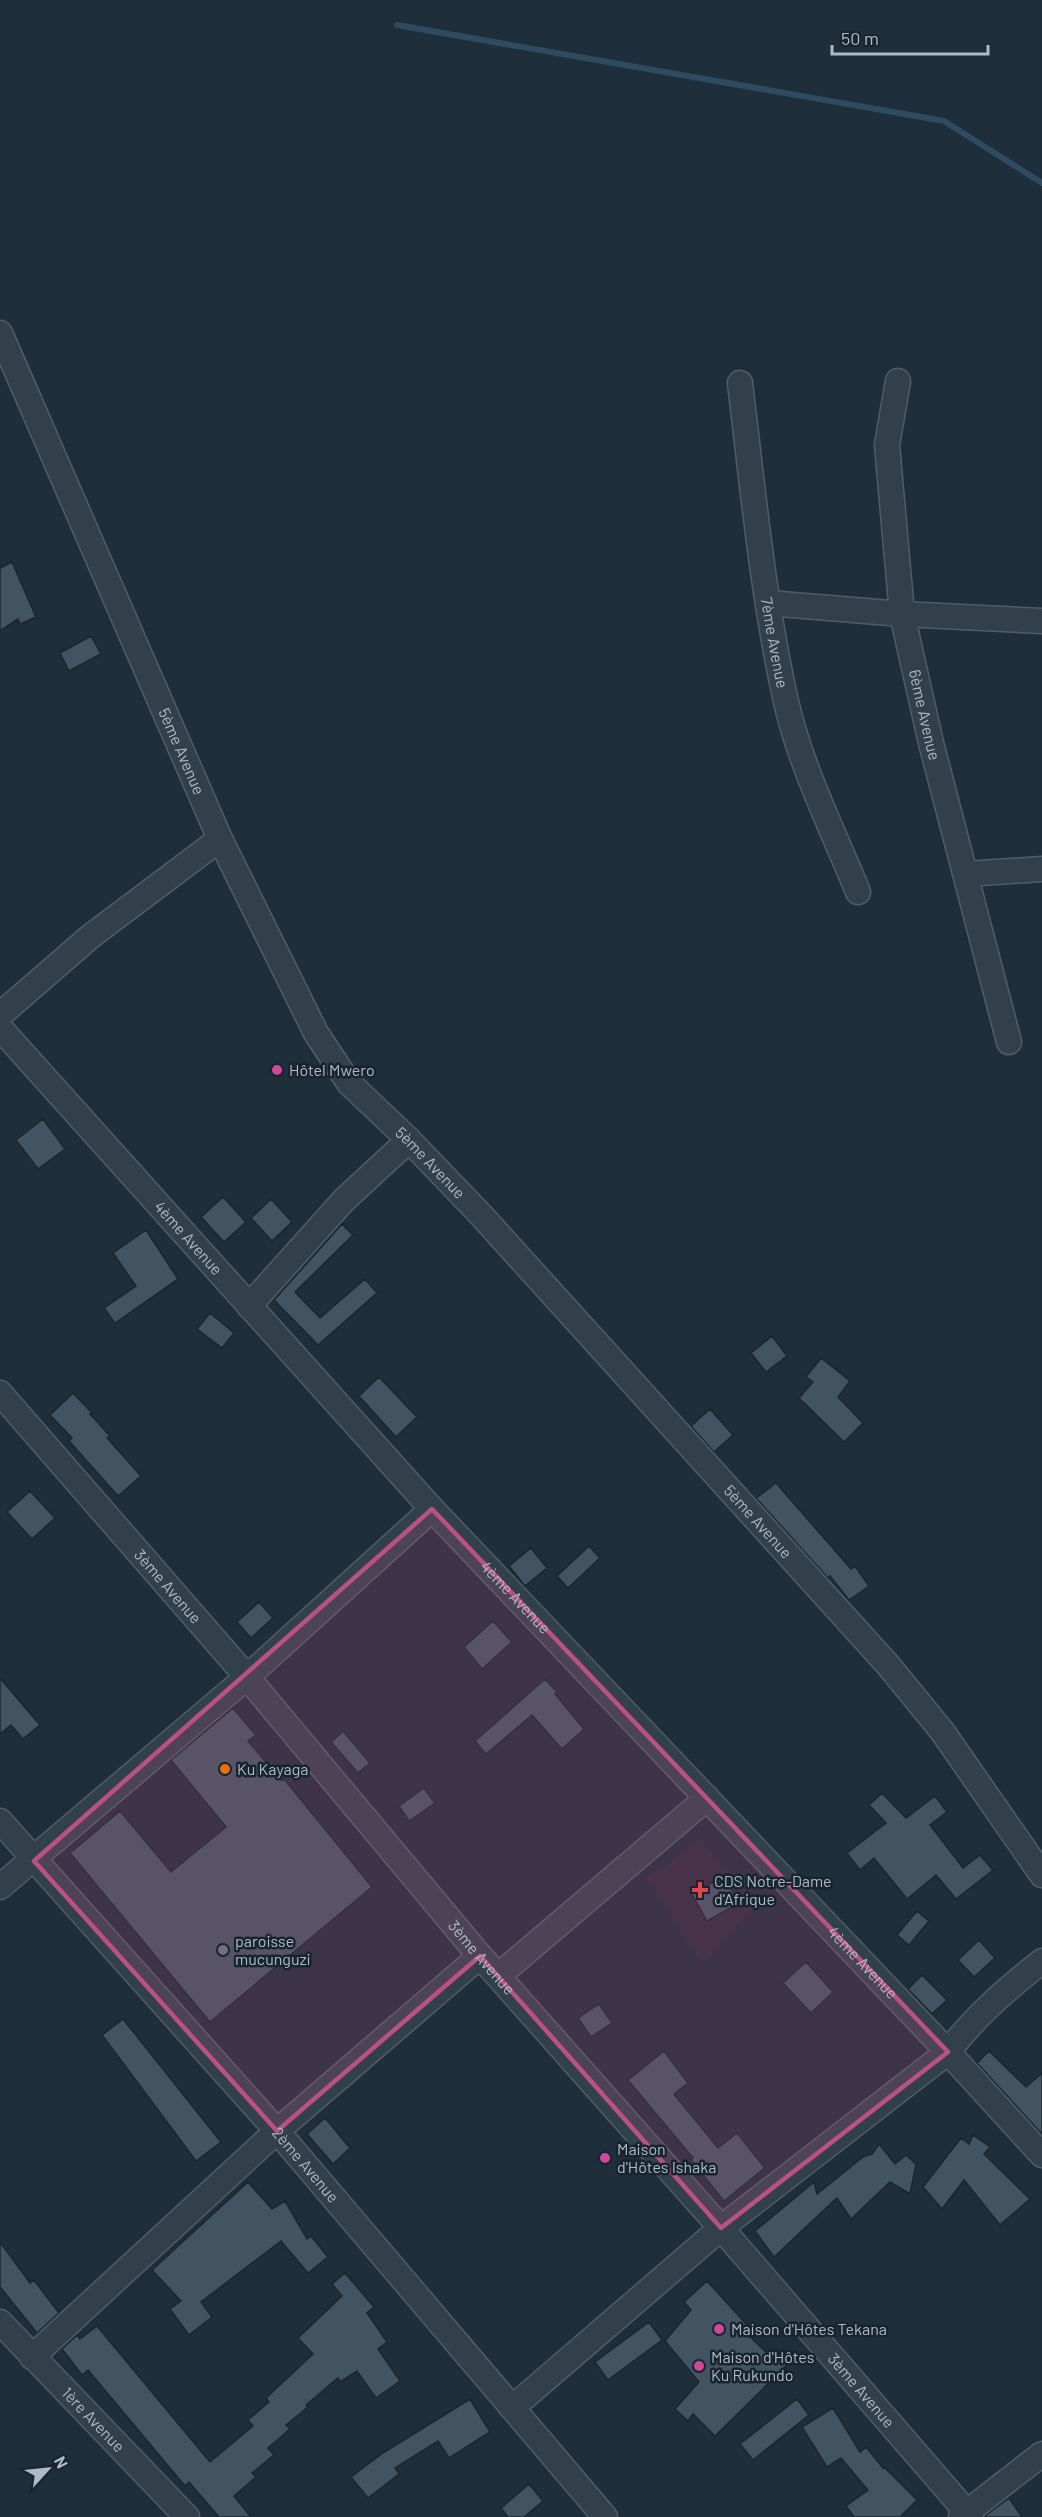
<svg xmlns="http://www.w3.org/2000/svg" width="1042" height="2517" viewBox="0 0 1042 2517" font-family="Barlow,sans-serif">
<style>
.medical{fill:#2b2b3b}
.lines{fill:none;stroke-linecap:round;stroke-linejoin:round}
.stream{stroke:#2f4b62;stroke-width:6}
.building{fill:#425462;stroke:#1a2731;stroke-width:1.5}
.minor-casing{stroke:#505d68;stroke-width:27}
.minor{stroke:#32404b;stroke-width:24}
.marked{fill:#bb5181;fill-opacity:0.2;stroke:#bb5181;stroke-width:4.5;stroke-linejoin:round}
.hotel-dot{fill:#d1479c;stroke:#18252f;stroke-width:2}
.food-dot{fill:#e8710a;stroke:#18252f;stroke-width:2}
.health-dot{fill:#e0444e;stroke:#18252f;stroke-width:2}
.worship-dot{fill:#6b7280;stroke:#18252f;stroke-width:2}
.labels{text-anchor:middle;stroke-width:5;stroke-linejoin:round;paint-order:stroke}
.street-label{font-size:16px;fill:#adbac7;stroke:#18252f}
.poi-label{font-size:16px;fill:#adbac7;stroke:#18252f;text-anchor:start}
</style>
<rect width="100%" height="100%" fill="#1f2e3b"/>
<path class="medical" d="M699,1838l57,66 -53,60 -57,-87 21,-12z"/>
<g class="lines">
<path class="stream" d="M397,25l547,96 98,62"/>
</g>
<path class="building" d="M12,562l24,55 -16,7 -2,-5 -18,12v-63z
M91,636l10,18 -32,17 -9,-18z
M43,1119l22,30 -27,20 -22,-29z
M223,1197l23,25 -22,20 -23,-25z
M271,1199l21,23 -20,19 -21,-23z
M342,1224l11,11 -58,57 25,26 45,-39 12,14 -59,52 -44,-45z
M146,1230l32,49 -63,44 -11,-15 32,-22 -23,-33z
M210,1313l24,20 -12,15 -25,-19z
M772,1336l15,20 -21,16 -15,-19z
M821,1358l29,23 -12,16 25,26 -19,19 -45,-44 14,-16 -7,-5z
M379,1377l38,40 -21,20 -37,-41z
M73,1393l19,20 -2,1 20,22 -3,2 34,38 -23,20 -49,-55 3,-3 -22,-23z
M710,1409l23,26 -19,17 -23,-26z
M776,1483l75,86 4,-3 14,20 -20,14 -19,-24 -2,2 -72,-80z
M30,1491l25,27 -23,21 -25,-27z
M589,1546l11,12 -32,30 -11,-12z
M531,1548l16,20 -22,18 -16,-20z
M259,1602l14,16 -22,20 -14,-16z
M493,1621l19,21 -30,27 -18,-22z
M0,1678l40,47 -17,14 -12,-14 -11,9z
M545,1679l12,13 -2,2 29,35 -22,20 -30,-34 -46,39 -11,-13z
M233,1708l23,27 -8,6 34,40 2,-2 88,108 -162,135 -140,-169 50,-42 51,61 55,-45 -55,-67z
M343,1731l27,32 -12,10 -27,-31z
M424,1788l11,15 -26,18 -10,-15z
M882,1793l24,25 29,-22 12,16 -17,13 33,43 17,-13 13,15 -37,29 -20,-24 -29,24 -33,-41 -14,12 -13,-17 39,-30 -17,-18z
M724,1876l15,27 -32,18 -15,-27z
M917,1911l12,10 -20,24 -12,-10z
M979,1940l16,18 -21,19 -16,-17z
M806,1962l27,30 -22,21 -28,-30z
M922,1975l25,25 -15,14 -24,-25z
M599,2004l13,19 -21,14 -13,-19z
M123,2019l98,123 -25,19 -94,-126z
M664,2051l24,32 -14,11 44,54 19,-15 28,35 -41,33 -33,-41 2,-2 -65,-78z
M989,2051l37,36 16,-14v61l-65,-71z
M325,2118l25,30 -17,16 -26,-30z
M973,2135l17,12 -6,7 46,45 -30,26 -36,-45 -22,29 -19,-22 38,-49 8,6z
M879,2144l16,20 11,-9 10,9 -6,30 -20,-12 -39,37 -14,-21 -63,59 -19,-26 59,-49 3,12 46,-37 9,-3z
M248,2182l24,27 13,-8 22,38 4,-3 17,21 -20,16 -27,-32 -80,61 11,15 -23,18 -19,-26 11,-8 -29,-31z
M0,2242l30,41 4,-3 25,33 -22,20 -37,-46z
M345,2273l29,34 -7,6 20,29 -9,7 22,32 -24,17 -19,-27 -17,11 -2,-4 -32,27 2,2 -22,18 4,4 -22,19 6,7 -22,18 4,4 -22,19 17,21h-32l-30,-35 -4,4 -97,-116 -6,5 -20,-26 15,-14 3,4 17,-13 113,136 43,-36 -5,-6 21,-18 -3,-4 47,-44 -15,-16 44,-42 -10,-12z
M707,2281l41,45 -4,5 27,26 4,-4 12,12 -72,71 -22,-22 -5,7 -13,-12 24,-27 -34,-41 26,-31 -7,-8z
M649,2322l13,18 -54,40 -13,-18z
M470,2399l20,33 -41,26 -11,-17 -43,27 4,6 -31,24 -17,-21 32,-24z
M797,2399l12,16 -56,45 -13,-16z
M833,2408l27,44 6,-5 17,21 1,-1 33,33 -17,17h-46l-8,-11 22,-16 -27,-32 -14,9 -25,-40z
M529,2484l14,17 -19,16h-16l-7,-9z
M1009,2498l13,19h-37v-1z"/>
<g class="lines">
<g class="minor-casing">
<g id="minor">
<path id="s1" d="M0,333l220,506 96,194 33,50 60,57 72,75 407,450 54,66 100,144"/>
<path id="s2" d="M898,381l-11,64 15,169 29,129 78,299"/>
<path id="s3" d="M740,383c13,107 23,217 47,323 15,63 47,127 71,186"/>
<path d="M768,603l134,11 140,7"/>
<path d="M966,874l76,-5"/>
<path d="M0,1015l91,-79 129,-97"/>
<path id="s4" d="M0,1028l432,481 516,543 94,103"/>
<path d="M249,1306l95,-106 65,-60"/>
<path id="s5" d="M0,1393l247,284 233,279 241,272 250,289"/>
<path id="s6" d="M0,1821l277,310 328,386"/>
<path d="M0,1887l247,-210 185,-168"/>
<path d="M498,1976l209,-178"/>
<path id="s7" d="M0,2322l187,195"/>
<path d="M32,2357l245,-226 203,-175"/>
<path d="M512,2408l209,-180 227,-176c27,-36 59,-63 94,-91"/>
<path d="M961,2517l81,-63"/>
</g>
</g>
<use href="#minor" class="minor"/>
</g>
<path class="marked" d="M432,1509l516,543 -227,176 -241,-272 -203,175 -243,-270z"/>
<g class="hotel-dot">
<circle cx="277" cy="1070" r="6"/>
<circle cx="605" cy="2158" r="6"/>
<circle cx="719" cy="2329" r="6"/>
<circle cx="699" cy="2366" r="6"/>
</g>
<circle class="food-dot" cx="225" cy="1769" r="6"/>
<path class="health-dot" d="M697 1881h6v6h6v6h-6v6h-6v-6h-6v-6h6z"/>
<circle class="worship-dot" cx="223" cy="1950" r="6"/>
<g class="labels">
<g class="street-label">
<text dy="6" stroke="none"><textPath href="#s3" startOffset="262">7ème Avenue</textPath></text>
<text dy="6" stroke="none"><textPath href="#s2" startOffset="338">6ème Avenue</textPath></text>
<text dy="6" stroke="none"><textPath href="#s1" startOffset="456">5ème Avenue</textPath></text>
<text dy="6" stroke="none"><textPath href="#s1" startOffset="942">5ème Avenue</textPath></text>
<text dy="6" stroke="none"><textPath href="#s4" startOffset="282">4ème Avenue</textPath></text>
<text dy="6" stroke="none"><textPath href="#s1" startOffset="1428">5ème Avenue</textPath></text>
<text dy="6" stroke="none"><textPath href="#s5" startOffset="256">3ème Avenue</textPath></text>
<text dy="6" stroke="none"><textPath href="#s4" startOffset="768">4ème Avenue</textPath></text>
<text dy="6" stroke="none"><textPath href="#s5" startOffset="742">3ème Avenue</textPath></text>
<text dy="6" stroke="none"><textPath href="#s4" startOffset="1272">4ème Avenue</textPath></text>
<text dy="6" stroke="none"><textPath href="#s6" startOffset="460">2ème Avenue</textPath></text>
<text dy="6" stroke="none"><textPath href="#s5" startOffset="1318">3ème Avenue</textPath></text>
<text dy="6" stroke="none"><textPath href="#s7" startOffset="135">1ère Avenue</textPath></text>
</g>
<g class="poi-label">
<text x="289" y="1076">Hôtel Mwero</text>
<text x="237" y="1775">Ku Kayaga</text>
<text x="714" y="1887">CDS Notre-Dame<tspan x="714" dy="18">d'Afrique</tspan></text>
<text x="235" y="1947">paroisse<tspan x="235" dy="18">mucunguzi</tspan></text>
<text x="617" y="2155">Maison<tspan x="617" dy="18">d'Hôtes Ishaka</tspan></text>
<text x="731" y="2335">Maison d'Hôtes Tekana</text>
<text x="711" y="2363">Maison d'Hôtes<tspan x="711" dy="18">Ku Rukundo</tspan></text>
</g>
</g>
<g transform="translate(48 2469) rotate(63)" stroke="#18252f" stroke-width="4.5" paint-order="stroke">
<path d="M0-4.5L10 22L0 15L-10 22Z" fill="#adbac7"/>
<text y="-9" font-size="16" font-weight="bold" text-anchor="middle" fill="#adbac7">N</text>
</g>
<path d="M832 45v9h156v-9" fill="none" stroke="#adbac7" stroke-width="3"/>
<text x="841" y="45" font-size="18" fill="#adbac7" stroke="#18252f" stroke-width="4.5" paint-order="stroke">50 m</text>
</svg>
